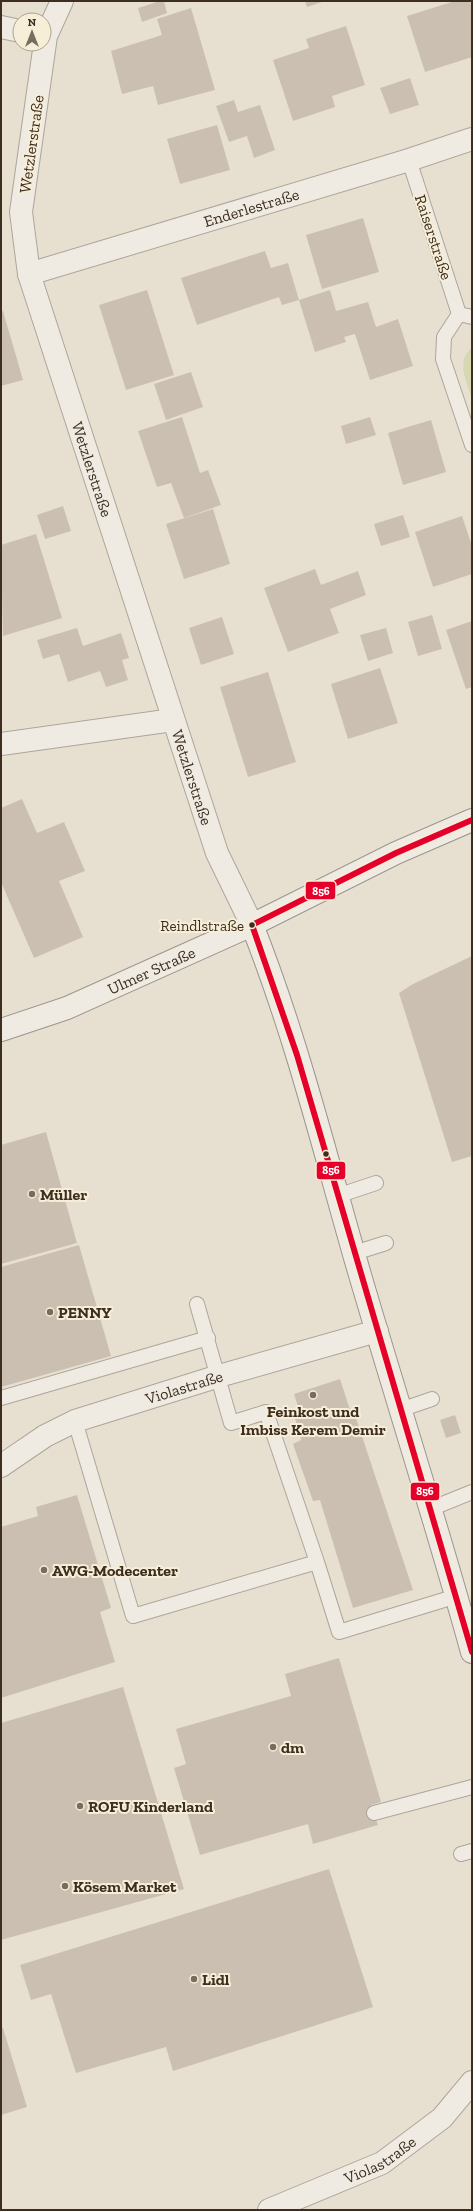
<svg xmlns="http://www.w3.org/2000/svg" width="473" height="2211" viewBox="0 0 473 2211" font-family="'Zilla Slab',serif">
<style>
.green{fill:#d6d7b3}
.building{fill:#cbbfb2}
.lines{fill:none;stroke-linecap:round;stroke-linejoin:round}
.lane-casing{stroke:#ada599;stroke-width:16}
.street-casing{stroke:#ada599;stroke-width:24}
.secondary-casing{stroke:#9c958a;stroke-width:24}
.lane{stroke:#efebe3;stroke-width:14}
.street{stroke:#efebe3;stroke-width:22}
.secondary{stroke:#efebe3;stroke-width:22}
.bus-1-casing{stroke:#f7eed8;stroke-width:9}
.bus-1{stroke:#e4002b;stroke-width:6}
.bus-dot{fill:#3d2e20;stroke:#f7eed8;stroke-width:1.5}
.poi-dot{fill:#786c5e;stroke:#f7eed8;stroke-width:1.5}
.labels{text-anchor:middle;stroke-width:4;stroke-linejoin:round;paint-order:stroke}
.bus-label{font-size:15px;fill:#3d2e20;stroke:#f7eed8;text-anchor:end}
.street-label{font-size:16px;fill:#3d2e20;stroke:#f7eed8}
.poi-label{font-size:16px;font-weight:bold;fill:#3d2e20;stroke:#f7eed8;text-anchor:start}
.line-badge{stroke:#f7eed8;stroke-width:1.5}
.badge-label{font-size:11px;text-anchor:middle;font-weight:bold;fill:#fff}
</style>
<rect width="100%" height="100%" fill="#e7e0d1"/>
<path class="green" d="M472,348v51c-5,-17 -17,-39 0,-51z"/>
<path class="building" d="M160,1h4l3,12 -25,9 -4,-14z
M305,1h20l-18,6z
M455,1h15l2,8v48l-47,15 -18,-56z
M191,8l24,82 -57,15 -5,-19 -31,8 -11,-43 51,-16 -5,-16z
M346,26l19,59 -33,11 3,11 -42,14 -20,-61 36,-12 -3,-9z
M410,78l9,27 -29,9 -10,-26z
M234,100l4,12 22,-7 15,45 -21,8 -7,-22 -18,6 -13,-36z
M217,125l13,45 -50,14 -13,-45z
M363,218l16,54 -57,17 -16,-54z
M265,251l6,17 17,-5 11,37 31,-10 6,21 32,-9 8,25 22,-8 15,47 -43,14 -15,-46 -11,3 2,5 -31,10 -16,-52 -17,5 -3,-8 -82,28 -16,-47z
M147,290l27,85 -48,15 -27,-85z
M3,311l20,69 -22,6v-74z
M191,372l12,35 -37,13 -12,-36z
M182,417l18,56 8,-3 13,35 -37,13 -13,-35 -14,4 -19,-56z
M370,417l6,18 -30,9 -5,-18z
M431,420l15,52 -43,13 -15,-52z
M63,506l8,25 -26,8 -8,-24z
M213,509l17,55 -46,15 -18,-55z
M403,515l7,22 -29,9 -7,-22z
M462,516l10,30v28l-39,13 -18,-55z
M36,534l26,84 -59,18 -2,-91z
M315,569l6,16 37,-14 8,24 -36,14 9,24 -51,19 -24,-64z
M432,615l10,34 -24,7 -10,-34z
M222,617l12,37 -33,11 -12,-37z
M472,621v66l-6,2 -20,-59z
M77,628l6,18 38,-13 8,25 -7,2 6,20 -22,7 -6,-16 -32,11 -9,-28 -16,5 -6,-19z
M386,628l7,25 -25,8 -8,-26z
M380,668l18,55 -50,16 -17,-55z
M268,672l28,90 -48,15 -28,-90z
M22,799l15,34 27,-11 21,49 -26,10 24,56 -49,21 -33,-76v-74z
M472,956v200l-20,6 -53,-169 14,-9z
M46,1132l31,111 -76,21v-119z
M79,1245l32,111 -110,31v-120z
M340,1379l11,34 3,-1 59,178 -60,18 -33,-108 -7,1 -20,-57 8,-4 -6,-22 6,-2 -7,-22z
M455,1415l6,18 -15,5 -6,-18z
M77,1495l34,113 -11,4 15,50 -114,36v-171l37,-11 -2,-9z
M339,1658l42,144 -10,3 7,20 -65,19 -5,-20 -108,31 -26,-87 12,-4 -10,-35 115,-33 -6,-22z
M123,1687l61,202 -183,51v-217z
M329,1869l44,138 -200,64 -7,-24 -90,26 -25,-79 -20,6 -11,-35z
M1,2028h2l24,79 -26,8z"/>
<g class="lines">
<g class="lane-casing">
<path id="lane" d="M409,160l50,154
M459,314l-15,23 -1,22 29,86
M459,314l13,3
M337,1196l39,-13
M354,1253l32,-10
M1,1398l207,-60
M400,1410l32,-11
M75,1421l58,195 184,-54 -51,-150 -35,11 -34,-119
M430,1509l42,-17
M317,1562l22,70 118,-36
M374,1813l98,-26
M461,1854l11,-3"/>
</g>
<g class="street-casing">
<g id="street">
<path id="s1" d="M62,1l-16,35 -25,176 8,62 188,579 35,72"/>
<path d="M1,27l19,4"/>
<path id="s2" d="M29,274l380,-114 63,-21"/>
<path d="M1,744l172,-24"/>
<path id="s3" d="M1,1466l44,-30 30,-15 144,-45 158,-45"/>
<path id="s4" d="M269,2210l113,-47 60,-45 30,-36"/>
</g>
</g>
<g class="secondary-casing">
<g id="secondary">
<path d="M252,925c45,113 74,233 108,350 37,126 77,250 112,377"/>
<path id="s5" d="M1,1030l66,-22 185,-83 144,-72 76,-33"/>
</g>
</g>
<use href="#lane" class="lane"/>
<use href="#street" class="street"/>
<use href="#secondary" class="secondary"/>
<g class="bus-1-casing">
<path id="bus-1" d="M472,820l-76,33 -144,72 45,130 175,597"/>
</g>
<use href="#bus-1" class="bus-1"/>
</g>
<g class="bus-dot">
<circle cx="252" cy="925" r="3.5"/>
<circle cx="326" cy="1154" r="3.5"/>
</g>
<g class="poi-dot">
<circle cx="32" cy="1194" r="4"/>
<circle cx="50" cy="1312" r="4"/>
<circle cx="313" cy="1395" r="4"/>
<circle cx="44" cy="1570" r="4"/>
<circle cx="273" cy="1747" r="4"/>
<circle cx="80" cy="1806" r="4"/>
<circle cx="65" cy="1886" r="4"/>
<circle cx="194" cy="1979" r="4"/>
</g>
<g class="labels">
<g class="bus-label">
<text x="244" y="931">Reindlstraße</text>
</g>
<g class="street-label">
<text transform="translate(31 144) rotate(-82)" y="6">Wetzlerstraße</text>
<text dy="6" stroke="none"><textPath href="#s2" startOffset="232">Enderlestraße</textPath></text>
<text transform="translate(434 237) rotate(72)" y="6">Raiserstraße</text>
<text dy="6" stroke="none"><textPath href="#s1" startOffset="484">Wetzlerstraße</textPath></text>
<text dy="6" stroke="none"><textPath href="#s1" startOffset="808">Wetzlerstraße</textPath></text>
<text dy="6" stroke="none"><textPath href="#s5" startOffset="162">Ulmer Straße</textPath></text>
<text dy="6" stroke="none"><textPath href="#s3" startOffset="201">Violastraße</textPath></text>
<text dy="6" stroke="none"><textPath href="#s4" startOffset="122">Violastraße</textPath></text>
</g>
<g class="poi-label">
<text x="40" y="1200">Müller</text>
<text x="58" y="1318">PENNY</text>
<text x="313" y="1417" text-anchor="middle">Feinkost und<tspan x="313" dy="18">Imbiss Kerem Demir</tspan></text>
<text x="52" y="1576">AWG-Modecenter</text>
<text x="281" y="1753">dm</text>
<text x="88" y="1812">ROFU Kinderland</text>
<text x="73" y="1892">Kösem Market</text>
<text x="202" y="1985">Lidl</text>
</g>
</g>
<g class="line-badge">
<rect x="305" y="881" width="31" height="19" rx="4" fill="#e4002b"/>
<rect x="316" y="1161" width="30" height="19" rx="4" fill="#e4002b"/>
<rect x="410" y="1482" width="30" height="19" rx="4" fill="#e4002b"/>
</g>
<g class="badge-label">
<text x="321" y="895">856</text>
<text x="331" y="1174">856</text>
<text x="425" y="1495">856</text>
</g>
<rect width="473" height="2211" fill="none" stroke="#3d2e20" stroke-width="4"/>
<g transform="translate(32 32)"><circle r="19" fill="#f7eed8" stroke="#ada18e"/>
<path d="M0-3L7 15L0 10L-7 15Z" fill="#786c5e"/>
<text y="-6" font-size="11" font-weight="bold" text-anchor="middle" fill="#3d2e20">N</text>
</g>
</svg>
